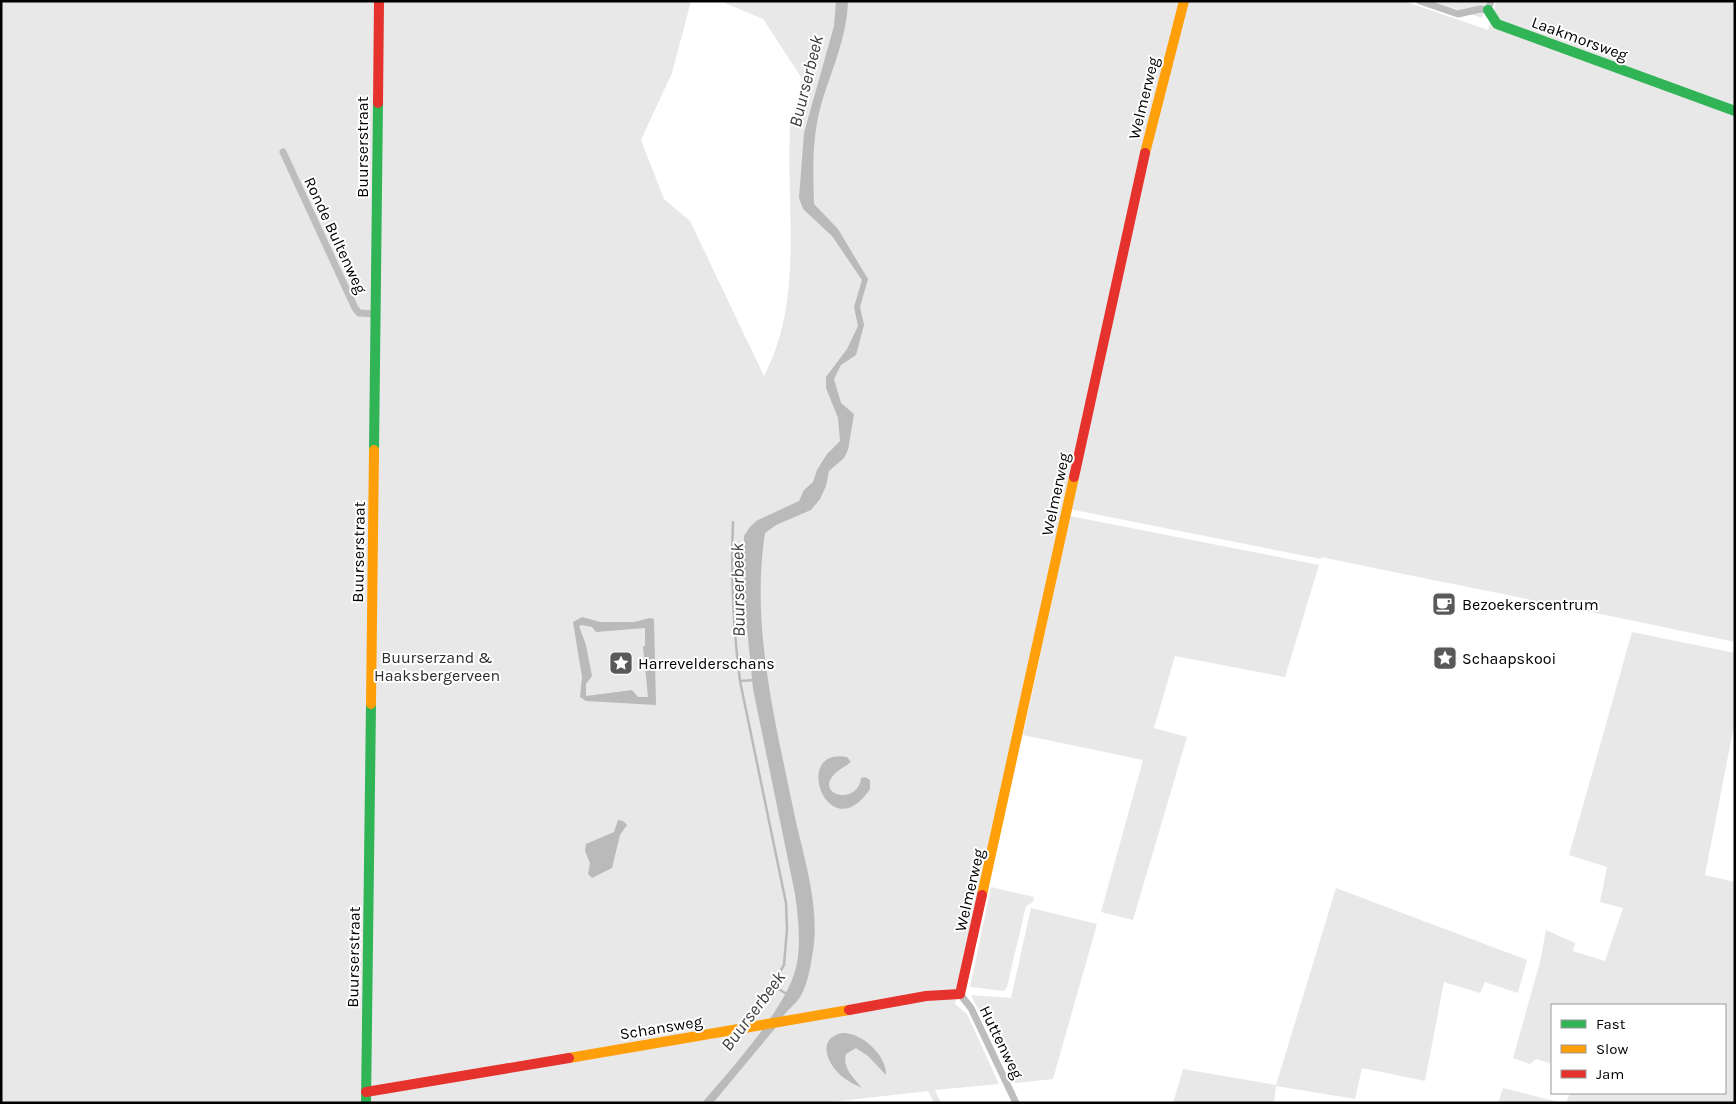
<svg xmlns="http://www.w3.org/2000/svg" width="1736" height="1104" viewBox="0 0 1736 1104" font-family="Karla,sans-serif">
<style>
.green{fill:#e8e8e8}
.water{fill:#bababa;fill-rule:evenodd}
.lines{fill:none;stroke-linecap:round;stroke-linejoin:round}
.stream{stroke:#bababa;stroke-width:2.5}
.street{stroke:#bdbdbd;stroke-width:7}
.fast{stroke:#30b455;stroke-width:10}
.slow{stroke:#ff9f0a;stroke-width:10}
.jam{stroke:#e5322d;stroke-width:10}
.labels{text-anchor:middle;stroke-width:4;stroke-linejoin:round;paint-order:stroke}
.street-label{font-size:16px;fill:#000;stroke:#fff}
.poi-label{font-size:16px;fill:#000;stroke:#fff;text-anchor:start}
.park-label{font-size:16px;fill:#2d2d2d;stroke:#fff}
.water-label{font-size:18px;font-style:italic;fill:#3e3e3e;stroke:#fff}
</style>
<rect width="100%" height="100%" fill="#fff"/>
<path class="green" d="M1,1h690l-19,72 -31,67 23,59 26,22 74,155c40,-77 22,-164 26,-247 2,-13 13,-42 11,-52l-38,-58 -38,-16v-2h679l84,29 8,-29h239v641c-138,-29 -278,-57 -414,-85v2l-257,-51 -109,496 12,10 32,70 -64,6 6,13h-7l-6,-12 -105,12h-822z
M1432,1h55l-5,17z
M1070,516l249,49 -34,112 -110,-21 -21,72 33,9 -54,183 -32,-8 42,-152 -120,-25z
M1632,632l103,21v67l-30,155 30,7v221h-169l4,-10h155v-88h-173v59l-16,-5 -6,5 -17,-6 27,-96 6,-32 29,13 -2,8 32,10 18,-53 -23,-6 7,-35 -38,-12z
M991,887l43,10 -1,5 -7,4 -19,81 -3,4 -34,-4z
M1336,888l191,72 -9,33 -33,-11 -5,11 -36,-11 -19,99 -63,-13 -7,31 -79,-13 -2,17h-101l10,-34 93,16z
M1031,908l66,16 -44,155 -38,4 -44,-88 40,3z
M1503,1088l59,15h-64z"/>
<path class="water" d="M836,1h12c-1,38 -18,72 -28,108 -8,31 -7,63 -6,95l24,25 30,50 -8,28 4,18 -8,30 -15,10 -7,14 7,24 13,11 -6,36 -4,8 -15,13 -3,15 -6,13 -9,11 -35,15 -11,8c-15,96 12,195 31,289 10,43 25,91 16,135 -2,13 -6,33 -14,43 -9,10 -15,14 -21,26l-64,77h-11c28,-33 88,-98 95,-140 4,-22 1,-47 -2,-69l-42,-205 -9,-92v-61l5,-8 7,-7 43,-20 5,-11 9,-8 4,-12 10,-16 13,-13 -2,-23 -12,-30v-11l21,-28 11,-23 -4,-19 8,-27 -30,-44 -29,-27 -4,-11 5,-65 30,-107z
M582,617l18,5h34l16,-4 4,1 2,86 -70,-4 -6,-4 2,-20 -9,-55zM582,625l10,2 4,5 49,-4v17l-2,2 5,50h-10l-6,-7 -46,6v-12l6,-8 -6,-31 -7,-19z
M847,757l4,5c-6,5 -14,8 -19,15 -14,19 26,28 29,1l4,-1 5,3v9c-41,62 -80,-42 -23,-32z
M618,820l5,1 4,4 -7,10 -8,33 -20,10 -4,-4 2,-11 -5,-12 1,-7 28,-12z
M842,1033c19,-1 45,22 44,42l-18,-19 -12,-8 -10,6c-4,14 8,24 16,34 -6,-3 -13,-6 -18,-10 -16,-12 -29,-39 -2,-45z"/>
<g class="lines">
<path class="stream" d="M733,522c-2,53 0,106 7,159l15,-1
M740,681l46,222 1,26 -3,36 -12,20 13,8"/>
<path class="street" d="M1420,1l38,13 22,-5 8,1 3,-9
M283,152l72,156 4,5 17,1
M960,994l11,14 45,95"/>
<path class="fast" d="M1488,10l9,14 238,87
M374,450l4,-347
M366,1103l5,-399"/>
<path class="slow" d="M1145,153l39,-152
M371,704l3,-254
M982,895l92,-418
M569,1058l280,-48"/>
<path class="jam" d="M378,103l1,-102
M1074,477l71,-324
M849,1010l77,-14 34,-2 22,-99
M366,1092l203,-34"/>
</g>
<defs>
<g id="cafe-square" transform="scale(1.25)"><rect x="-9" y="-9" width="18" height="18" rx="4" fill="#595959" stroke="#fff"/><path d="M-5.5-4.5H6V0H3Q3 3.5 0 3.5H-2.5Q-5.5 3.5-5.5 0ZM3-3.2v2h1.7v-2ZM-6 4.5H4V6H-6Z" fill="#fff"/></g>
<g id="sight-square" transform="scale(1.25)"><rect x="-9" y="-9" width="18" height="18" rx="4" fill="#595959" stroke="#fff"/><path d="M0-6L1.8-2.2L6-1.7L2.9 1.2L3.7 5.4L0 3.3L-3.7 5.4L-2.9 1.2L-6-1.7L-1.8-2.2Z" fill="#fff"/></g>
</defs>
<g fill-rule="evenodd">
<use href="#cafe-square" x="1444" y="604"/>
<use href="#sight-square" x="1445" y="658"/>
<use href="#sight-square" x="621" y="663"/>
</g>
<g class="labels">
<g class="street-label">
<text transform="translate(1580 38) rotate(20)" y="6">Laakmorsweg</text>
<text transform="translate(1143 98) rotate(-76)" y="6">Welmerweg</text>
<text transform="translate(362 147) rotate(-90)" y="6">Buurserstraat</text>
<text transform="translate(336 235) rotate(65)" y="6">Ronde Bultenweg</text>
<text transform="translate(1055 494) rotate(-78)" y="6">Welmerweg</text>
<text transform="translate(358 552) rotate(-89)" y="6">Buurserstraat</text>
<text transform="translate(969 890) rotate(-77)" y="6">Welmerweg</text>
<text transform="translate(353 957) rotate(-89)" y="6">Buurserstraat</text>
<text transform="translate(661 1027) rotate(-9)" y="6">Schansweg</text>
<text transform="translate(1002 1042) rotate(64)" y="6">Huttenweg</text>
</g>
<g class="poi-label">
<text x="1462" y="610">Bezoekerscentrum</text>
<text x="1462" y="664">Schaapskooi</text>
<text x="638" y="669">Harrevelderschans</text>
</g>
<g class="park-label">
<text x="437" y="663">Buurserzand &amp;<tspan x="437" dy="18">Haaksbergerveen</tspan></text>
</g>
<g class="water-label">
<text transform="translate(806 81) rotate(-76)" y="6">Buurserbeek</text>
<text transform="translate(738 590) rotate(-91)" y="6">Buurserbeek</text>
<text transform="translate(753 1011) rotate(-53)" y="6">Buurserbeek</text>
</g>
</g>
<rect width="1736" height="1104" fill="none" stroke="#000000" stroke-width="5"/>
<rect x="1551" y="1004" width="175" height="90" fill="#ffffff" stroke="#999999"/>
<rect x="1561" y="1020" width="25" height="8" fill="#30b455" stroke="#999999"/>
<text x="1596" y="1029" font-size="15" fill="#000000">Fast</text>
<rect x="1561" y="1045" width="25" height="8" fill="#ff9f0a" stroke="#999999"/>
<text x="1596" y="1054" font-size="15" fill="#000000">Slow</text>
<rect x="1561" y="1070" width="25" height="8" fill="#e5322d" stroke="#999999"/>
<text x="1596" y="1079" font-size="15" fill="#000000">Jam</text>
</svg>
